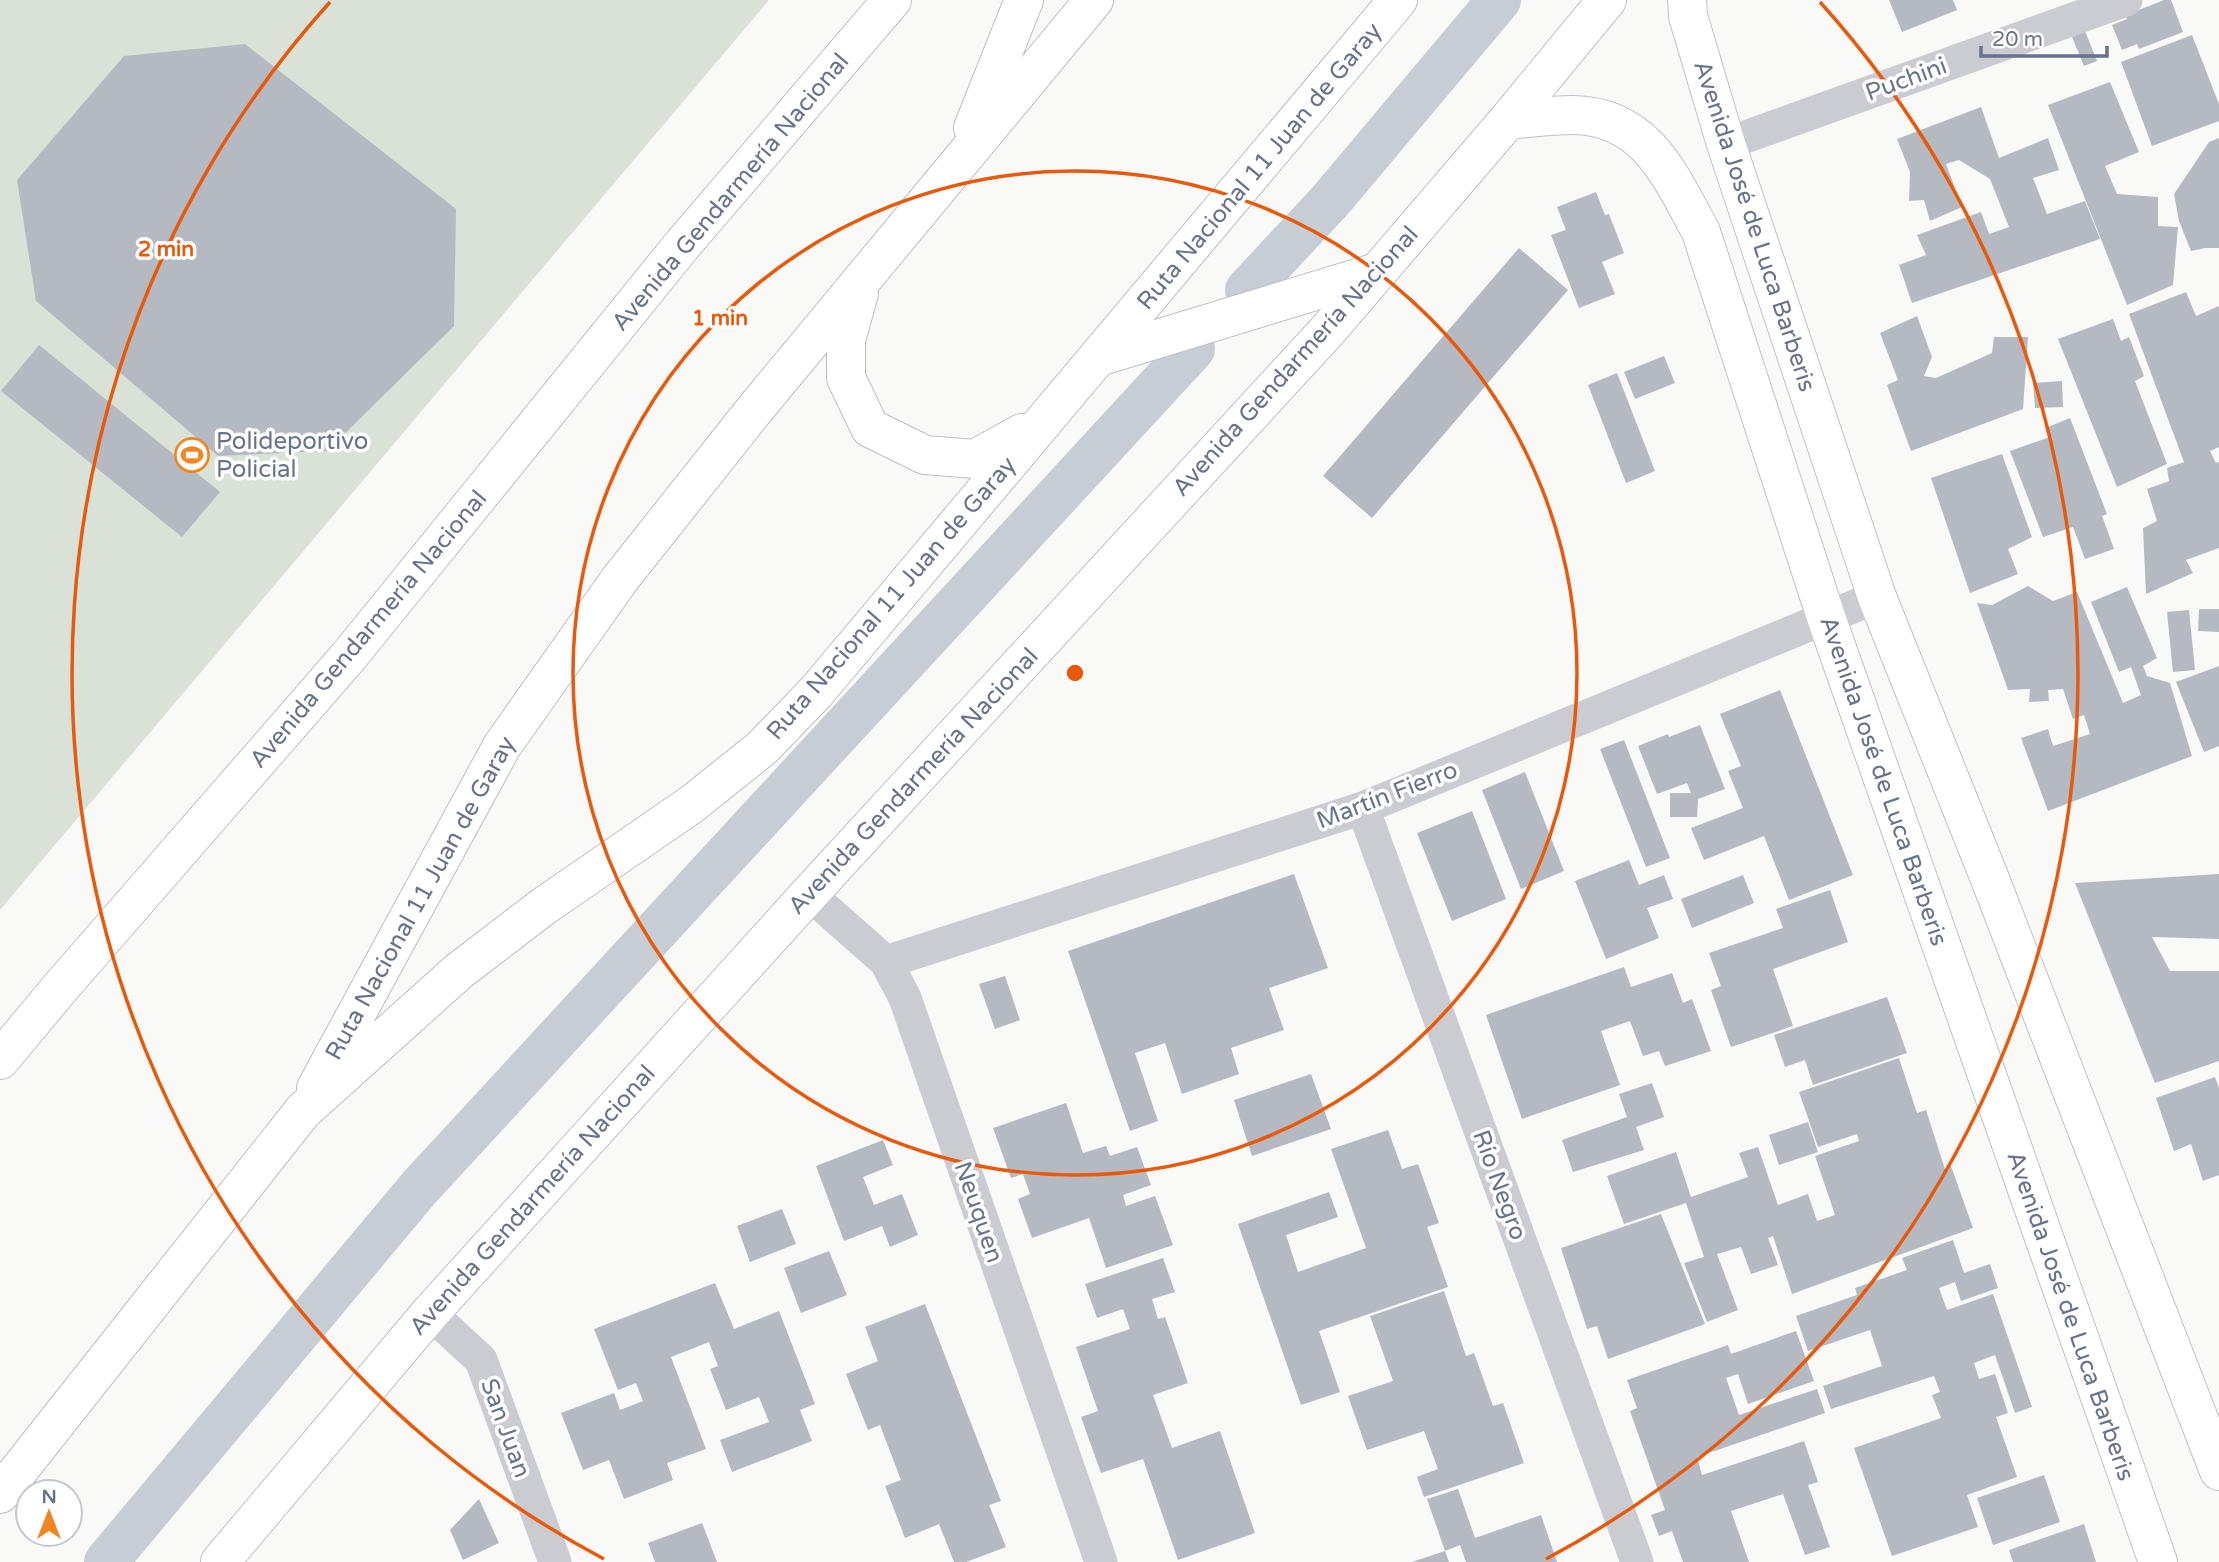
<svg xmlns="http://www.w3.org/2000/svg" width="2219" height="1562" viewBox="0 0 2219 1562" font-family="'Varela Round',sans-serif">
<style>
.green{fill:#dae2d8}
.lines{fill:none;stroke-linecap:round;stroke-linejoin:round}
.canal{stroke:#c6cdd5;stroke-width:44}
.building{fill:#b4b9c2}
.secondary-casing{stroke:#bec1c8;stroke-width:40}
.trunk-casing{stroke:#bcbec3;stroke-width:40}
.minor{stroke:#caccd1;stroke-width:33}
.secondary{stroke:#fff;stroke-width:38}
.trunk{stroke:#fff;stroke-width:38}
.ring{fill:none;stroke:#e8590c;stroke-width:3.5}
.labels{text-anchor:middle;stroke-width:7;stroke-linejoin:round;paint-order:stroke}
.street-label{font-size:24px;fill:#67728b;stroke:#fff}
.poi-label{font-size:24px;fill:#67728b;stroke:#fff;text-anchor:start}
.centre{fill:#e8590c;stroke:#fff;stroke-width:3.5}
.ring-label{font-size:21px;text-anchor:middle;font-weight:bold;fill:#e8590c;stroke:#fff;stroke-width:7;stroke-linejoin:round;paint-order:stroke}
</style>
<rect width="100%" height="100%" fill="#f9faf8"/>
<path class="green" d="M0,0h769l-769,910z"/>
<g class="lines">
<path class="canal" d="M1247,290l83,-89 169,-201
M106,1562l313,-374 774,-839"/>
</g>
<path class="building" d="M1889,0h64l4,10 -55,22z
M2164,0h7l12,32 -44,17 -2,-5 -15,6 -10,-25 15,-6 -1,-4z
M2085,31l12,30 -13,5 -12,-29z
M2192,35l27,69v17l-67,25 -31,-84z
M245,44l211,165 -2,117 -127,125 -109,5 -182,-155 -19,-121 107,-124z
M2110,82l29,70 -34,14 12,28 41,3v29l20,1 -5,58 -46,20 -79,-200z
M1981,107l18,51 49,-20 11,32 -26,8 14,36 38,-13 15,38 -188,64 -13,-38 27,-10 -9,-20 64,-23 8,22 20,-7 -19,-48 -31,-19 -13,4 16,43 -32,14 -6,-21 -15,1 1,-29 -13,-33z
M2219,138v110h-14l-14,3 -12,-30 -5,-27 35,-52z
M1596,192l9,23 4,-1 15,39 -22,9 13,32 -36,14 -28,-73 15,-5 -9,-23z
M1519,248l49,42 -196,228 -49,-42z
M2186,292l10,24 23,-10v141l-9,4 6,12 3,-1v86l-33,12 7,13 -47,21 -3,-66 14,-7 -10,-32 22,-8 -2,-13 17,-6 -55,-148z
M1917,316l15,41 -8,19 12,2 56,-25 2,-16h34l-5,72 -112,42 -24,-66 11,-5 -18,-47z
M2113,319l8,22 8,-4 15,39 -9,5 32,83 -50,23 -59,-148z
M39,345l181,147 -38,45 -181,-146z
M1664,356l11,27 -40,16 -11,-27z
M1617,373l38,98 -29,12 -38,-98z
M2062,381l1,26 -28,1 -2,-25z
M2070,418l37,96 -5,2 12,33 -29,10 -12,-32 -30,10 -33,-86 40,-14 -2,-10z
M2002,454l30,83 -24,12 10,25 -48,19 -39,-115z
M2028,586l25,15 24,-9 46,111 18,-8 -10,-28 -12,5 -28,-70 36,-15 30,71 -14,8 4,10 23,7 22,73 -144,55 -27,-73 27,-9 5,17 37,-12 -6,-19 -11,4 -10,-30 -15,1 1,11 -20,1 1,-13 -22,1 -31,-87 15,2z
M2199,609h20v23l-21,-1z
M2189,610l6,60 -22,2 -6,-60z
M2219,666v80l-15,6 -28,-70z
M1780,690l73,185 -64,25 -25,-64 -60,24 -13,-32 52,-20 -15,-37 13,-5 -21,-52z
M1700,725l25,64 -27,10 -1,18h-27v-24h21l-4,-10 -30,11 -19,-48 30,-12 1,3z
M1624,740l46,118 -24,9 -46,-118z
M1525,772l39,99 -43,18 -39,-99z
M1472,811l34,88 -54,22 -35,-88z
M1629,860l10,25 25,-10 9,24 -26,9 12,30 -53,21 -31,-78z
M1294,874l34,94 -59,20 15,42 -53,18 8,26 -57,20 -17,-51 -30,10 23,68 -28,10 -62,-180z
M2219,874v65l-67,-2 18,34h49v90l-64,22 -80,-200z
M1743,875l11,28 -62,25 -11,-29z
M1830,890l18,52 -75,27 20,57 -62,21 -20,-57 10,-4 -12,-33 74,-25 -7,-19z
M1624,967l7,20 41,-14 11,30 9,-4 19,52 -46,15 -6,-15 -16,5 -13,-35 -29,10 19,54 -98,34 -36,-104z
M1005,976l15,44 -25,9 -16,-45z
M1887,997l20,56 -94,32 -8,-25 -20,7 -11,-32z
M1899,1058l18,55 9,-3 19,59 6,-3 22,62 -181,66 -19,-58 -5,2 10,27 -27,9 -10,-27 -24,7 21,56 -31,12 -23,-59 20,-6 -18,-54 -62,21 -17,-48 69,-24 15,45 57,-20 -9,-24 19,-6 20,58 30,-11 9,27 18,-6 -20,-59 44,-15 -2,-7 -39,13 -19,-55z
M1311,1074l20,55 -79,27 -18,-56z
M2215,1077l4,11v87l-16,6 -12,-37 -17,7 -18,-53z
M1652,1083l12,34 -28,10 8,23 -71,22 -11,-32 65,-23 -8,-23z
M1066,1103l17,50 23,-7 4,10 27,-9 14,38 -28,10 3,11 29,-10 18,49 -67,23 -17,-50 -57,20 -14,-39 12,-5 -7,-20 -12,4 -18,-50z
M1808,1122l10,30 -39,13 -10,-30z
M1388,1130l14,39 16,-5 21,59 -12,4 21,60 -129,44 21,61 -39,13 -63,-181 91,-32 9,25 -52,18 12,37 68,-24 -35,-99z
M883,1140l10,25 -30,12 11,28 28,-11 16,41 -28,12 -8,-21 -38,15 -28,-75z
M782,1209l14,35 -46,18 -13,-36z
M1661,1214l44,110 -97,35 -11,-33 -10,3 -26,-81z
M1953,1240l11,33 26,-9 8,24 -37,13 -6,-19 -16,6 8,22 46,-16 39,113 -17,6 -20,-58 -21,8 5,16 16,-5 13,39 -12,4 21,60 -50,18 11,32 -86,29 -38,-108 87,-30 -9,-23 8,-3 -6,-16 -103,33 -8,-23 59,-20 -12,-36 -62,21 -12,-35 61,-21 -2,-7 52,-18 -5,-12z
M829,1251l18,44 -46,18 -17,-45z
M1163,1258l12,34 -23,7 6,20 7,-2 23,66 -35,12 19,53 48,-17 35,102 -77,27 -35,-101 -42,14 -20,-56 17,-6 -22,-64 54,-18 -7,-20 -26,9 -12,-34z
M715,1283l19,46 45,-18 36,93 -15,6 12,31 -80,31 -12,-32 49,-18 -10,-25 -33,13 -16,-41 8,-3 -9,-24 -38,15 35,92 -39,14 6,17 -49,19 -15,-39 -26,10 -22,-57 53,-20 6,17 23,-9 -7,-18 -18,7 -24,-61z
M1444,1291l22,65 8,-3 19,53 10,-3 21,60 -100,34 -7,-20 21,-8 -14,-38 -57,19 -19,-54 45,-15 -23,-65z
M925,1304l76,197 -12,4 17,42 -40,15h-12l-15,-38 -34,14 -20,-52 16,-6 -21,-55 -12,5 -22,-56 32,-13 -13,-34z
M1796,1331l18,50 -66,23 -10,-30 -12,4 13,37 78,-26 8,24 -128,44 5,18 102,-34 14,41 -10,3 22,62 -25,8 -22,-61 -52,17 18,51h-66l-11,-31 -13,5 -8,-21 14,-5 -35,-99 7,-3 -10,-28 101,-35 3,9z
M2044,1475l16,47 -67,23 -16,-47z
M1458,1489l17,49 66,-23 16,47h-91l-6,-17 -15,6 4,11h-37l33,-11 -18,-52z
M479,1499l20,44 -36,17 -13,-30z
M702,1523l15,39h-62l-7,-19z
M2084,1524l12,38h-83l-4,-12z"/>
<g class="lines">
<g class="secondary-casing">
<path id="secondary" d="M1687,0l1,16 38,128 151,453 111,277 231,597
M1508,120c22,-2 44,-5 65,-5 74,1 98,62 128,117l125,385 332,945
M0,1060l60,-72 289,-332 334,-412 209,-244
M220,1562l210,-249 379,-419 519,-564 180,-210 99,-120"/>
</g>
<g class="trunk-casing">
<path id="trunk" d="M973,128l51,-128
M859,293l-13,47v38l24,50 55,27 50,4 47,-26
M1098,357l276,-84
M316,1088l186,-342 118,-167 135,-170 339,-409
M0,1494l303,-383 156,-140 85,-65 148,-102 70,-56 54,-56 582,-692"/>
</g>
<path class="minor" d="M1726,144l400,-144
M1363,808l274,754
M809,894l77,68 19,36 196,564
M886,962l477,-154 514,-211
M430,1313l51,47 74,202"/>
<use href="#secondary" class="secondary"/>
<use href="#trunk" class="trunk"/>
</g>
<g class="ring">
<circle cx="1075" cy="673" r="502"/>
<path d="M604 1559A1003 1003 0 0 1 330 2M1820 2A1003 1003 0 0 1 1546 1559"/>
</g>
<defs>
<g id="stadium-ring" transform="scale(1.75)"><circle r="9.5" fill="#fff" stroke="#f18521" stroke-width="1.5"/><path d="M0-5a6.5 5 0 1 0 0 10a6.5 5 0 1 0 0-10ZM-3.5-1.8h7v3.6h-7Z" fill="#f18521"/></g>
</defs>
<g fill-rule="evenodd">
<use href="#stadium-ring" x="192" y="455"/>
</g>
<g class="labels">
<g class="street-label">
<text transform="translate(1906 79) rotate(-20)" y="8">Puchini</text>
<text transform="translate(1259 166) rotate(-50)" y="8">Ruta Nacional 11 Juan de Garay</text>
<text transform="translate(730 192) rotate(-50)" y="8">Avenida Gendarmería Nacional</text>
<text transform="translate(1755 226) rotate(72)" y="8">Avenida José de Luca Barberis</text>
<text transform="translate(1295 361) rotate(-48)" y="8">Avenida Gendarmería Nacional</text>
<text transform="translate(891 598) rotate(-49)" y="8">Ruta Nacional 11 Juan de Garay</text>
<text transform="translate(368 629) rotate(-50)" y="8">Avenida Gendarmería Nacional</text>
<text transform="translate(913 781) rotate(-47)" y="8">Avenida Gendarmería Nacional</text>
<text transform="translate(1884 781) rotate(71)" y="8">Avenida José de Luca Barberis</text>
<text transform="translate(1387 795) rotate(-21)" y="8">Martín Fierro</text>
<text transform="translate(420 898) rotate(-61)" y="8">Ruta Nacional 11 Juan de Garay</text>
<text transform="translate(1500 1185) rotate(70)" y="8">Río Negro</text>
<text transform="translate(532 1200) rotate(-48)" y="8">Avenida Gendarmería Nacional</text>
<text transform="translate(979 1212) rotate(71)" y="8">Neuquen</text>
<text transform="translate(2071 1316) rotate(71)" y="8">Avenida José de Luca Barberis</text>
<text transform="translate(506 1428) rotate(70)" y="8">San Juan</text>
</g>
<g class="poi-label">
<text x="216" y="449">Polideportivo<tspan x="216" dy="28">Policial</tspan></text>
</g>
</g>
<circle cx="1075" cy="673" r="10" class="centre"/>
<g class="ring-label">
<text x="166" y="256">2 min</text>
<text x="720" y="325">1 min</text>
</g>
<g transform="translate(49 1513)"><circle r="33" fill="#ffffff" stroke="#c2c7d1" stroke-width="2"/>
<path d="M0-5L12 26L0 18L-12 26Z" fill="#f18521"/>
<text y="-10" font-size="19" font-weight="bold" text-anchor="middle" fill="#67728b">N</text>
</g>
<path d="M1981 46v10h126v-10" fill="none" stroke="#67728b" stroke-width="3.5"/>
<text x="1992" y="46" font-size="21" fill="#67728b" stroke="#ffffff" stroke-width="5" paint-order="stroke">20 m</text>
</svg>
